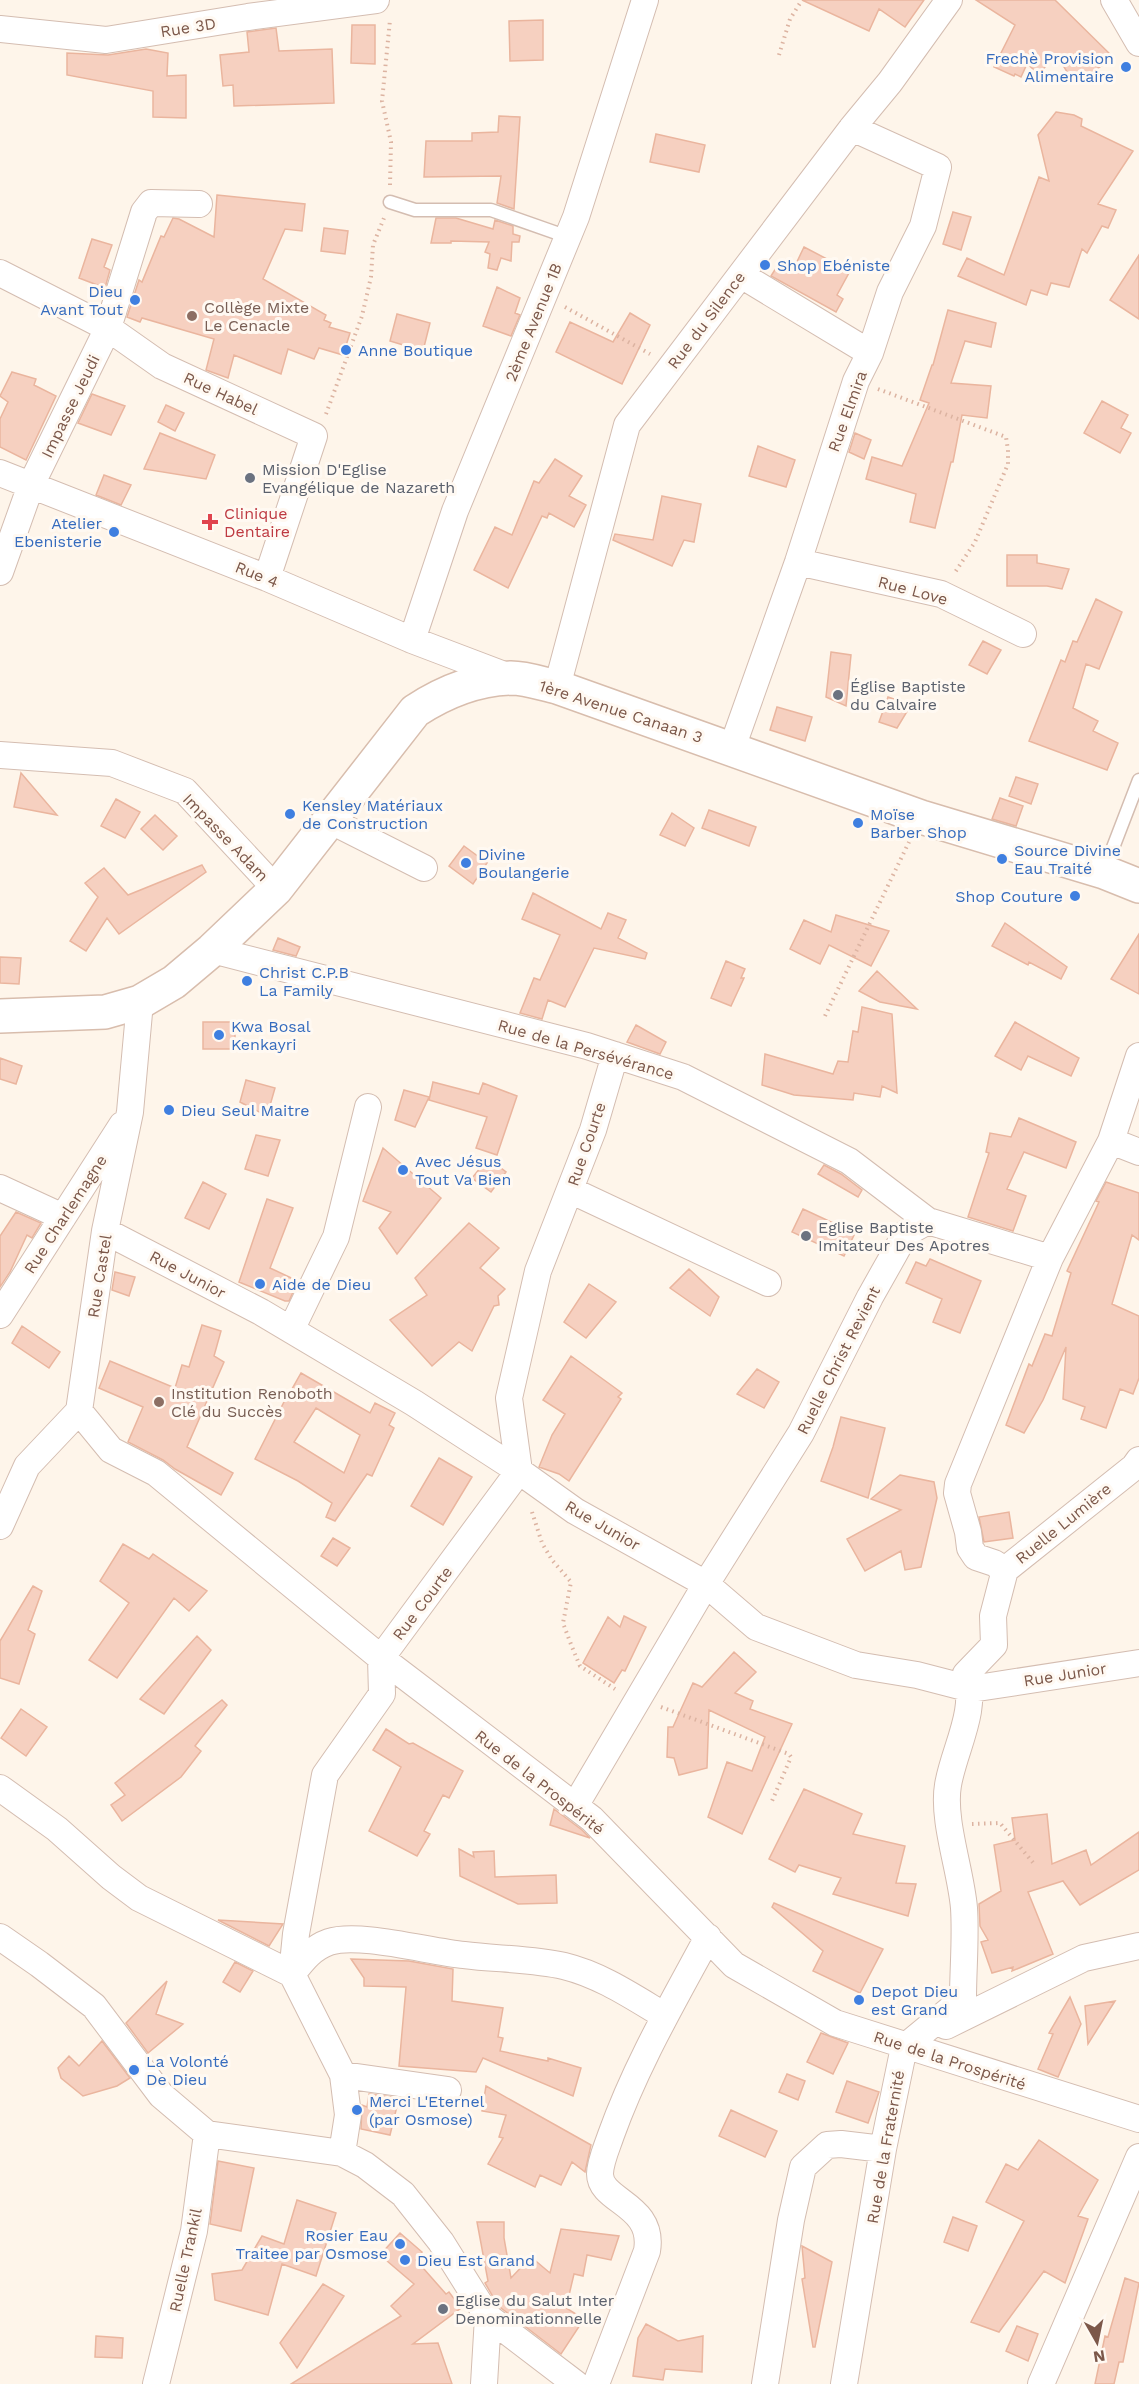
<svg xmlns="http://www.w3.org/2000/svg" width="1139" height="2384" viewBox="0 0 1139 2384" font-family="'Work Sans',sans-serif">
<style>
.building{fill:#f6d0c0;stroke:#eab59e;stroke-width:1.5;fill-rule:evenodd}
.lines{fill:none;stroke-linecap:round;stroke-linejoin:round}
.lane-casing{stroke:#d4bdb1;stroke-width:15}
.street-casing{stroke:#d4bdb1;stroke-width:28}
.secondary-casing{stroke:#d8bdad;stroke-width:36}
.path{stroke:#dcb3a1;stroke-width:4;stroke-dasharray:1.5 4.5;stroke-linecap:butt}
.lane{stroke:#fff;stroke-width:12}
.street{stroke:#fff;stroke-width:26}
.secondary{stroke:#fff;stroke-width:33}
.shop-dot{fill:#3f7fe0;stroke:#fff9f2;stroke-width:2}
.education-dot{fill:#8d6e63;stroke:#fff9f2;stroke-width:2}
.worship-dot{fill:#6b7280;stroke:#fff9f2;stroke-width:2}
.health-dot{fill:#e0444e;stroke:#fff9f2;stroke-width:2}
.labels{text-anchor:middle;stroke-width:6;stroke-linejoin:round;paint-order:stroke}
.street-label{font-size:16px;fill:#7c584a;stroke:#fff9f2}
.shop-label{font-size:16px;fill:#366cbe;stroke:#fff9f2;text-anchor:start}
.education-label{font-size:16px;fill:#785e54;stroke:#fff9f2;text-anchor:start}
.worship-label{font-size:16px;fill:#5b616d;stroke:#fff9f2;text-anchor:start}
.health-label{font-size:16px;fill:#be3a42;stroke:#fff9f2;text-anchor:start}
</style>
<rect width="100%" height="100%" fill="#fef5ea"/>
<path class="building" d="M802,0h122l-19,27 -26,-18 -10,22z
M976,0h79l59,58 -40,25 -18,-29 -17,20 -12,-10 -6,13 -6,-3 -1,2 -20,-9 21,-42z
M543,20v40l-33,1 -1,-40z
M352,25h23v39l-24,-1z
M276,28l3,23 53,-2 2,54 -100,3 -1,-21 -10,1 -3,-31 29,-3 -2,-20z
M146,49l22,4 -1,23 19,-1v43l-33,-1v-26l-86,-16v-22l41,2z
M1056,112l18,3 8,4 -1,7 52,25 -35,53 18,6 -8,18 -6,-2 -15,27 -5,-4 -13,38 -18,-4 -4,12 -16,-5 -5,15 -68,-29 9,-18 37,17 35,-98 10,4 -11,-46z
M499,116l21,1 -6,92 -17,-6 4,-27 -77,1 2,-36h46v-8l26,-1z
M656,134l49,11 -6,27 -49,-10z
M217,195l88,9 -3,27 -17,-2 -22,50 63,36 -2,5 7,3 -2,4 21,6 -7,22 -24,-7 -5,11 -26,-10 -7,25 -47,-19 -6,23 -22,-8 8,-31 -72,-21 -2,4 -13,-5 12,-37 3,2 19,-46 3,1 9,-19 6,1 35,18z
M953,212l18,5 -10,33 -18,-6z
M436,218h20l37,11 2,-9 18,6v8l7,2 -1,6h-7l-1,19 -10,-3 -4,12 -9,-2 2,-14 -5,-2 4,-10 -38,-1v2h-20z
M324,228l24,3 -3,23 -24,-3z
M92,239l20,6 -8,22 6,3 -5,18 -26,-10z
M804,247l46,24 -13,24 6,4 -7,13 -65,-36 10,-16 13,8z
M1139,255v64l-29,-19z
M497,287l23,11 -5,15 5,2 -9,21 -28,-10z
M948,310l48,13 -5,24 -26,-6 -14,42 40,3 -4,32 -25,-3 -9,47h-2l-16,66 -25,-6 6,-28 -50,-15 6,-22 30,9 27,-63 -9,-3 12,-35h1z
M630,313l20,12 -28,59 -66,-32 14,-30 43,20z
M397,314l33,9 -7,28 -33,-10z
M12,372l24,7 -2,6 22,11 -30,64 -26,-13v-28l8,-17 -8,-6z
M92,394l33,12 -14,29 -33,-12z
M1102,401l26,14 -7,13 10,5 -11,20 -36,-20z
M166,405l18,8 -9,18 -17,-9z
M160,433l55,22 -9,24 -62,-10z
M855,433l16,7 -7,19 -15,-7z
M758,446l37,14 -9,27 -37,-11z
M555,459l27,17 -13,20 17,9 -12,22 -25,-14 -2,5 -5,-2 -34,72 -34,-18 21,-43 17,8 22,-54 5,2z
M104,475l27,10 -10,20 -25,-10z
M662,496l39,8 -7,38 -10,-2 -12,26 -59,-26 2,-6 38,6z
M1007,555h30v8l32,6 -7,20 -15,-3h-40z
M1096,599l26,13 -23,57 -13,-5 -13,44 25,13 -5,10 25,12 -11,27 -78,-29 32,-81 4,2 8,-21 4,1z
M983,641l18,9 -14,24 -18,-9z
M831,652l20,3 -5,51 -20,-9z
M888,697l23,8 -14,23 -18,-6z
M777,707l35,10 -7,24 -35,-11z
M21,773l36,42 -43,-8z
M1016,777l22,7 -7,20 -22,-8z
M1000,798l23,8 -7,20 -24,-7z
M116,799l24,13 -15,26 -24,-12z
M709,810l47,17 -7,19 -47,-18z
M672,813l22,15 -9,18 -25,-11z
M155,815l22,21 -14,14 -22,-21z
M464,846l23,17 -14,21 -24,-18z
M202,865l4,7 -87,62 -12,-16 -21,33 -16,-10 28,-44 -13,-14 19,-15 24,27z
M533,893l68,36 7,-16 18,7 -8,18 29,15 -2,6 -51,-11 -29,59 -17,-7 -6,19 -22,-6 14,-35 6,2 20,-45 -38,-16z
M836,915l53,16 -18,35 -42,-21 -9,19 -30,-15 14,-29 27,12z
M1005,923l62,44 -6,12 -32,-17 -1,3 -36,-19z
M1139,934v60l-28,-15z
M278,938l22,9 -4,9 -23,-6z
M0,957l21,1 -2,26 -19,-1z
M726,961l19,8 -4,9h3l-13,28 -20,-8z
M877,971l40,38 -37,-7 -21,-11z
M862,1007l30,7 5,79 -15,-7 -2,11 -26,-4 -1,7 -59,-5 -32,-10 3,-31 68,20 5,-13 10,1 5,-31 5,1z
M203,1022h32v27h-32z
M1015,1022l64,36 -8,18 -43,-20 -7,14 -26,-14z
M636,1025l30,17 -6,12 -33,-12z
M0,1058l22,8 -6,18 -16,-5z
M246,1080l29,8 -8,28 -27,-14z
M433,1082l46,12 4,-11 34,13 -20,59 -21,-7 11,-31 -58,-17z
M404,1090l25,7 -14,30 -20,-7z
M1019,1118l57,24 -10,26 -42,-16 -17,37 19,7 -13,35 -45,-14 21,-64 -3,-1 4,-19 21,4z
M256,1135l24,5 -12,36 -23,-7z
M383,1148l58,50 -44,56 -18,-26 12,-16 -28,-11z
M488,1158l18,14 -15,20 -19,-14z
M824,1165l17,9 21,16 -4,7 -40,-23z
M203,1182l23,12 -17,35 -24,-11z
M1106,1182l33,11v47l-7,-5 -20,69 27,12v62l-6,16 -13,-5 -14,39 -25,-9 4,-12 -22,-8 3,-52 -23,53 -19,33 -18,-8 23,-61 3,2 13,-32 7,2 19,-63 -4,-2 32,-69 -3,-1z
M267,1199l26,9 -23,60 28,13 -9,20h-4l-46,-19z
M803,1209l52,24 -11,23 -52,-24z
M16,1212l25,11 -9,15 -5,-3 -17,37 -10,15v-51z
M469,1223l30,25 -19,20 25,21 -7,7 1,9 -5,1 -22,45 -13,-9 -27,24 -42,-46 37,-25 -12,-17z
M930,1259l51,22 -21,52 -27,-11 9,-23 -36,-16 10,-21 10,4z
M689,1269l30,28 -9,19 -40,-28z
M115,1272l20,5 -6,19 -17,-6z
M589,1284l27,18 -30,36 -22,-16z
M202,1325l19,6 -7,25 10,6 -37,85 46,26 -12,22 -46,-26 -12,-9 -35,-18 15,-35 -44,-19 11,-27 65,27 7,-23 7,2z
M22,1326l38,26 -11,16 -37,-25z
M571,1356l51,37 -4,4 3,2 -52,82 -10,-7 -20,-7 13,-32 13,-21 -22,-14z
M757,1369l22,13 -15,26 -27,-14z
M301,1373l69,40 5,-10 20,10 -6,12 5,3 -22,48 -5,-2 -32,47 -9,-4 6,-14 -34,-22 -43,-22 32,-63 6,3 -1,-10zM316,1408l44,27 -16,38 -50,-31z
M841,1417l44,11 -17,70 -47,-17 12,-34z
M439,1458l33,19 -29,48 -32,-19z
M900,1475l34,7 3,16 -16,69 -16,3 -4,-19 -36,20 -18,-32 54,-29 -30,-11z
M1009,1512l4,26 -29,4 -5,-25z
M333,1538l17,10 -13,18 -16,-10z
M123,1544l26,15 4,-5 54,37 -18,20 -15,-13 -57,80 -28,-18 40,-57 -29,-22z
M33,1586l9,5 -14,39 7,4 -16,50 -19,-6v-37z
M624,1616l22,11 -21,44 -3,-1 -8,13 -31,-20 25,-46 12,10z
M197,1636l14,14 -47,64 -24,-15z
M734,1652l22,20 -21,21 18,8 -3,8 42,15 -50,110 -34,-17 19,-55 25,9 13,-34 -56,-27 -2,58 -28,7 -5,-17 -7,-1 1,-30h5l20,-44 9,4z
M222,1700l5,5 -32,41 6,5 -20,26 -59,44 -11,-16 14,-10 -10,-12z
M21,1709l26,18 -21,29 -25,-18z
M386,1729l23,15 4,-1 50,28 -14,27 -6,-3 -19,36 6,3 -13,22 -48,-25 32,-64 -28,-17z
M804,1789l58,25 -9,20 52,12 -9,37 20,1 -8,32 -75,-22 8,-16 -42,-13 -4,7 -26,-13z
M554,1809l28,21 8,8 -40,-13z
M1047,1814l5,50 34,-14 5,15 48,-33v38l-59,35 -17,-24 -35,11 25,62 -41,17 1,-4 -21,6 -11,-31 7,-2 -8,-14 -1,-22 22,-13 -7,-46 21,-5 -3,-22z
M459,1849l15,8 -1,-5 21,-1 1,26 61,-2 1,28 -39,1 -58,-28z
M774,1903l109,46 -23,44 -47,-22 10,-20 -51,-44z
M218,1920l65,4 -14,22z
M351,1959l58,2 44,8 -1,32 51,7 -5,29 5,1 -3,13 48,10v-3l33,10 -8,28 -90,-38 -7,14 -77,-6 7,-79 -42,-1v-8z
M235,1962l18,9 -13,21 -17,-10z
M167,1981l-11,33 27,10 -35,29 -22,-30z
M1070,1997l11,27 -23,53 -20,-8 15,-35 -4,-1z
M1115,2001l-27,43 -3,-38z
M821,2033l27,10 -15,31 -26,-12z
M102,2041l28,37 -13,8 -34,10 -22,-18 -3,-10 11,-12 10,10z
M787,2074l18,7 -7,19 -19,-8z
M847,2081l32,11 -11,31 -32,-11z
M486,2086l105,59 -6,27 -13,-10 -11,23 -21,-10 -5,12 -47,-23 15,-26 -4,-1 7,-22 -24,-4z
M369,2094l30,4 -9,37 -29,-6 1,-24 5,2z
M731,2110l46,21 -12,26 -46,-21z
M1039,2140l59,40 -20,36 10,3 -23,64 -21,-12 -45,61 -28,-10 53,-101 -38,-19 20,-38 12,6z
M218,2161l36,7 -13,63 -31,-7z
M297,2200l39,13 -20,63 -34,-12 -14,51 -53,-15 -3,-26 30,-4 20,-34 22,8z
M953,2217l24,9 -9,25 -24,-9z
M477,2222h27v16l7,40 20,-21 19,16 11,-44 58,7 -8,24 -24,-5 -4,21 -9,-2 -8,34 18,11 -23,35 -60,-46 -5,-6 -11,-19 3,-2z
M400,2233l22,19 -6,8 30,34 3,-2 12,16 -48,36 25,-1 14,41h-161l110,-68 -10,-10 23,-22 -34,-29z
M802,2246l30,16 -17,85h-2l-11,-68 3,-1z
M1125,2278l14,5 -16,79h-4l-5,22h-19l10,-48 3,1z
M323,2284l21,12 -47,72 -17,-25z
M646,2324l32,17 25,-5 -1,36 -37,-3 -2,11 -30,-4 5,-38z
M1017,2326l21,8 -10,27 -22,-10z
M96,2336l27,2 -1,20 -27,-1z"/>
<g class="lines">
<g class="lane-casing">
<path id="lane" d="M390,202l25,8h76l77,27
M1104,871l35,-91"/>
</g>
<g class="street-casing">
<path id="street" d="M1114,0l25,43
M0,29l106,11 142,-23 128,-17
M0,273l108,55 54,38 152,70 -47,142
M741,275l129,78
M0,473l267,105 145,62 100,38
M798,562l143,32 82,40
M0,572l31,-87 77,-157 36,-116 7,-9 48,1
M412,640l43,-129 121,-294 69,-217
M557,687l70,-262 225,-297 38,-46 59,-82
M732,748l66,-186 58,-181 14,-28 20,-61 33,-66 15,-59 -86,-39
M0,755l112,8 73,28 91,98
M329,820l95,48
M212,950l375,96 96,31 166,84 79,60
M1111,1141l28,11
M0,1188l63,29
M570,1190l198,93
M105,1231l156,81 153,91 105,68 56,40 131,73 50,43 100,38 61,10 54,14 168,-26
M0,1315l122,-190
M291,1330l45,-93 32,-130
M79,1411l32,39 45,23 225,185 211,161 142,146 101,58 304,96
M0,1526l27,-60 52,-55 26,-180 25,-119 10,-110
M1005,1570l-11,-7 -18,-6 -6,-9 -2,-16 -11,-39 1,-9 92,-226
M0,1788l57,41 54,48 28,21 153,76c11,-14 20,-26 37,-32 30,-10 101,10 135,13 31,4 70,4 100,11 37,9 69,31 101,50
M575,1806l131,-222 95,-151 69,-136 36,-64 22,-12 122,37 61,-117 28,-85
M0,1937l39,27 55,42 67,89 46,39 135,19 23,12 38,29 38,48 47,75 88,67
M946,2026l138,-68 55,-12
M343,2075l105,15
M342,2153l6,-38 -5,-40 -51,-101 4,-40 29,-159 57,-81 -1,-36 138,-187 -10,-73 29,-127 55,-141 22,-75
M156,2384l38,-153 13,-97
M484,2384l4,-67
M596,2384l51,-133c8,-47 -47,-49 -47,-77 0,-12 7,-27 11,-39 25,-70 62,-133 97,-198
M765,2384l26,-164 12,-53 24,-22 14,-1 42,5
M844,2384l39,-235 20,-97 3,-6 57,-47c0,-30 3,-61 1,-91 -3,-37 -22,-88 -16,-123 6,-36 30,-74 18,-111l28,-29 -1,-29 12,-46 129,-103 5,-7
M1041,2384l98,-227"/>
</g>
<g class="secondary-casing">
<path id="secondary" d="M0,1016l105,-4 35,-10 34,-20 38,-32 64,-61 139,-178c29,-19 60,-32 96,-33 15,0 32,6 46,9l364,130 183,55 35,14"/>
</g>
<path class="path" d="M779,55l11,-36 12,-19
M390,185l1,-43 -9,-41 8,-81
M565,307l85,47
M878,389l128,48 2,13v14l-33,78 -21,32
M326,414l36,-98 9,-39 2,-32 11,-27
M825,1016l84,-174
M532,1512l10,31 10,17 19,22 -8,41 9,24 8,19 35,23
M661,1707l128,47 2,3 -19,44
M972,1824l28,-1 35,42"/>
<use href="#lane" class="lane"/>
<use href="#street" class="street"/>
<use href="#secondary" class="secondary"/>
</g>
<g class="shop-dot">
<circle cx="1126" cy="67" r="6"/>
<circle cx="765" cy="265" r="6"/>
<circle cx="135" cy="300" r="6"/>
<circle cx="346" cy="350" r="6"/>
<circle cx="114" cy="532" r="6"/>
<circle cx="290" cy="814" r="6"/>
<circle cx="858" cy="823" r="6"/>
<circle cx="1002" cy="859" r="6"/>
<circle cx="466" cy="863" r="6"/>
<circle cx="1075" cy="896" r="6"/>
<circle cx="247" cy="981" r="6"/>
<circle cx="219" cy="1035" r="6"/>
<circle cx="169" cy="1110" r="6"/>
<circle cx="403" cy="1170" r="6"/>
<circle cx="260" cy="1284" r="6"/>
<circle cx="859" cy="2000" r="6"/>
<circle cx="134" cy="2070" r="6"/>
<circle cx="357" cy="2110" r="6"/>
<circle cx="400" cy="2244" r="6"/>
<circle cx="405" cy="2260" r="6"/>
</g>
<g class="education-dot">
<circle cx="192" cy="316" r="6"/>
<circle cx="159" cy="1402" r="6"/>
</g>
<g class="worship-dot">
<circle cx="250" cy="478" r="6"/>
<circle cx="838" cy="695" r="6"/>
<circle cx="806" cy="1236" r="6"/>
<circle cx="443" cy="2309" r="6"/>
</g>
<path class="health-dot" d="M207 513h6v6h6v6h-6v6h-6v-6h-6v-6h6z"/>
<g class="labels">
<g class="street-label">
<text transform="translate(188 27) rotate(-9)" y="6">Rue 3D</text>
<text transform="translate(706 320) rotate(-53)" y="6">Rue du Silence</text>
<text transform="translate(533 322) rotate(-68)" y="6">2ème Avenue 1B</text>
<text transform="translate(221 393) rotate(25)" y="6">Rue Habel</text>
<text transform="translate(70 406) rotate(-64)" y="6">Impasse Jeudi</text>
<text transform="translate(847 411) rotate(-70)" y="6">Rue Elmira</text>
<text transform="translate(257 574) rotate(22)" y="6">Rue 4</text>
<text transform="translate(913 590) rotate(15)" y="6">Rue Love</text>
<text transform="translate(621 711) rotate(18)" y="6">1ère Avenue Canaan 3</text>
<text transform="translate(226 837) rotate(46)" y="6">Impasse Adam</text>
<text transform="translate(586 1049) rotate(16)" y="6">Rue de la Persévérance</text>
<text transform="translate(586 1144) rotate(-71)" y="6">Rue Courte</text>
<text transform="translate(65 1214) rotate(-57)" y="6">Rue Charlemagne</text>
<text transform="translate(188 1274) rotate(28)" y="6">Rue Junior</text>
<text transform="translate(99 1276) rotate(-81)" y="6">Rue Castel</text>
<text transform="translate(838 1360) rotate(-63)" y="6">Ruelle Christ Revient</text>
<text transform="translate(1063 1523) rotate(-39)" y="6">Ruelle Lumière</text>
<text transform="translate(603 1525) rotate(30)" y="6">Rue Junior</text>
<text transform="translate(422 1603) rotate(-53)" y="6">Rue Courte</text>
<text transform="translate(1065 1674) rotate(-9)" y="6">Rue Junior</text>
<text transform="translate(540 1782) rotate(38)" y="6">Rue de la Prospérité</text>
<text transform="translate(950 2060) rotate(18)" y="6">Rue de la Prospérité</text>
<text transform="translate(885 2147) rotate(-80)" y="6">Rue de la Fraternité</text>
<text transform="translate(185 2260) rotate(-78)" y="6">Ruelle Trankil</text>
</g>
<g class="shop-label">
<text x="1114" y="64" text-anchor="end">Frechè Provision<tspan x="1114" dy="18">Alimentaire</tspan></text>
<text x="777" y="271">Shop Ebéniste</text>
<text x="123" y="297" text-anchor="end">Dieu<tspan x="123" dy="18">Avant Tout</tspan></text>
<text x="358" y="356">Anne Boutique</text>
<text x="102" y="529" text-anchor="end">Atelier<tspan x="102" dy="18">Ebenisterie</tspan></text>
<text x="302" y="811">Kensley Matériaux<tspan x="302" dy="18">de Construction</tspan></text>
<text x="870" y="820">Moïse<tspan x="870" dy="18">Barber Shop</tspan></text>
<text x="1014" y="856">Source Divine<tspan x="1014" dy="18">Eau Traité</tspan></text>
<text x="478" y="860">Divine<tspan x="478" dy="18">Boulangerie</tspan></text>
<text x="1063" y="902" text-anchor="end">Shop Couture</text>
<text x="259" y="978">Christ C.P.B<tspan x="259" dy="18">La Family</tspan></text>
<text x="231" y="1032">Kwa Bosal<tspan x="231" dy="18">Kenkayri</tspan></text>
<text x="181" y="1116">Dieu Seul Maitre</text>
<text x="415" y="1167">Avec Jésus<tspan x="415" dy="18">Tout Va Bien</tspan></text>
<text x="272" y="1290">Aide de Dieu</text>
<text x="871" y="1997">Depot Dieu<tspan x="871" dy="18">est Grand</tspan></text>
<text x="146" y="2067">La Volonté<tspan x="146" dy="18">De Dieu</tspan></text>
<text x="369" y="2107">Merci L'Eternel<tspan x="369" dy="18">(par Osmose)</tspan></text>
<text x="388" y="2241" text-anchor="end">Rosier Eau<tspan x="388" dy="18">Traitee par Osmose</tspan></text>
<text x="417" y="2266">Dieu Est Grand</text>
</g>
<g class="education-label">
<text x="204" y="313">Collège Mixte<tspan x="204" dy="18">Le Cenacle</tspan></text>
<text x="171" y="1399">Institution Renoboth<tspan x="171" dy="18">Clé du Succès</tspan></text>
</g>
<g class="worship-label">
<text x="262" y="475">Mission D'Eglise<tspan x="262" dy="18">Evangélique de Nazareth</tspan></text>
<text x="850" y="692">Église Baptiste<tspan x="850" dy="18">du Calvaire</tspan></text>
<text x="818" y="1233">Eglise Baptiste<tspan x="818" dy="18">Imitateur Des Apotres</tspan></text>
<text x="455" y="2306">Eglise du Salut Inter<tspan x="455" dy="18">Denominationnelle</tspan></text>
</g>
<g class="health-label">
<text x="224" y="519">Clinique<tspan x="224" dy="18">Dentaire</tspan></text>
</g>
</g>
<g transform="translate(1097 2342) rotate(171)" stroke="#fff9f2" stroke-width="4.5" paint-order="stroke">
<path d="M0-4.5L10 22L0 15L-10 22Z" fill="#7c584a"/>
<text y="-9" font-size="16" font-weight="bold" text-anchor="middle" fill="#7c584a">N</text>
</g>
</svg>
